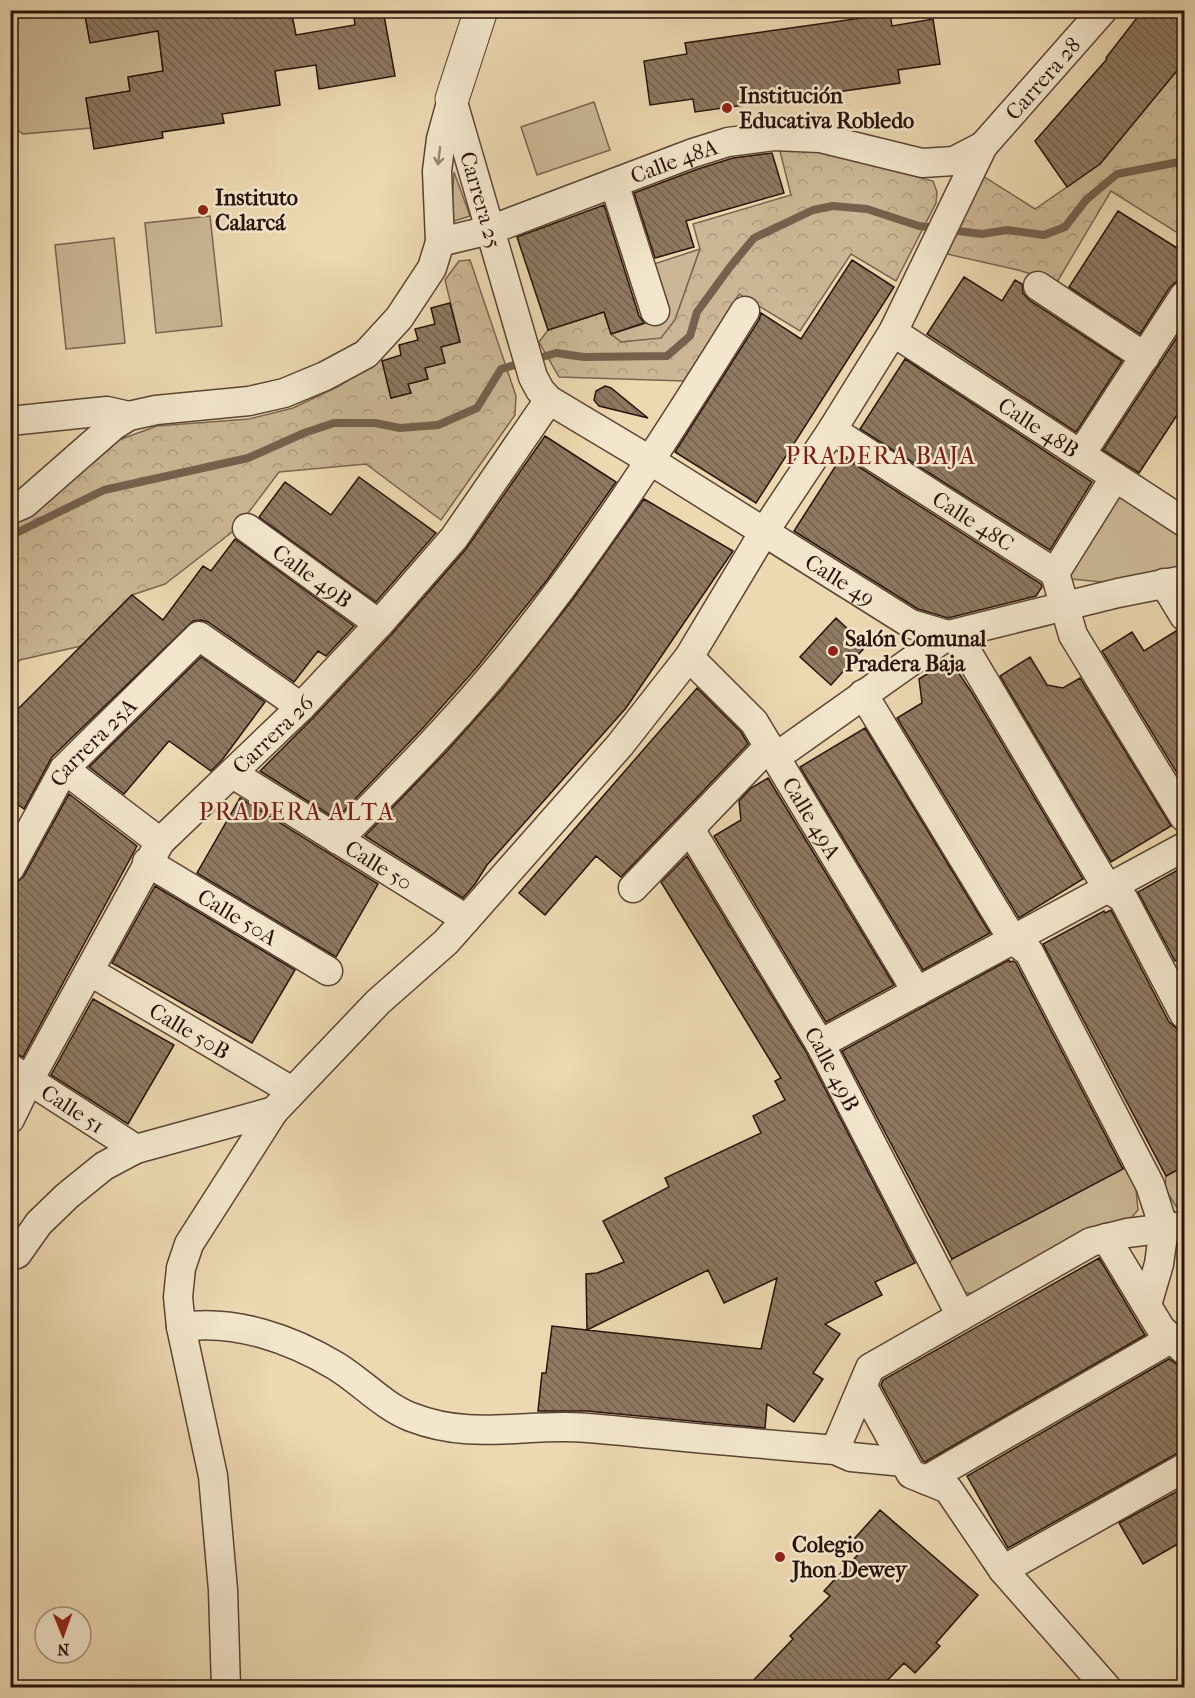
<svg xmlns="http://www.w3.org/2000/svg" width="1195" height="1698" viewBox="0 0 1195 1698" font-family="'IM FELL French Canon',serif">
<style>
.green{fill:#cbb795;stroke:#7a6550;stroke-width:1.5}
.forest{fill:url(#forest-crowns);stroke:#7a6550;stroke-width:1.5}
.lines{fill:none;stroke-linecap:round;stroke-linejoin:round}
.stream{stroke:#75614d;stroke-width:8}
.building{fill:url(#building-back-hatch);stroke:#28130b;stroke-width:1.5;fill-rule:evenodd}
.minor-casing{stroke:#594434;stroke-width:31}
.tertiary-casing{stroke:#594434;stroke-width:35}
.minor{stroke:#f3e6cc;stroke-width:28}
.tertiary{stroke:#f3e6cc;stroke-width:33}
.oneway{stroke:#988775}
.poi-dot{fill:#8f2418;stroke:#f3e6cc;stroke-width:2}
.labels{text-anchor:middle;stroke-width:5;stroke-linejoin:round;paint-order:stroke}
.street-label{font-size:22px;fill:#28130b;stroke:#f3e6cc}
.poi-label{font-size:22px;font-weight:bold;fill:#28130b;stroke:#f3e6cc;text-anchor:start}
.neighbourhood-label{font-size:24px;letter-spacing:1.5px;fill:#7a1f14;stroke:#f3e6cc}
</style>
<defs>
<pattern id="forest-crowns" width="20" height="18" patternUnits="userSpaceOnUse" patternTransform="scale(1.5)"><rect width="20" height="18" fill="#cbb795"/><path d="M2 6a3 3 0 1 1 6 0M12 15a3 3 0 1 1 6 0" fill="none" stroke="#ae9c7f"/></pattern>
<pattern id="building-back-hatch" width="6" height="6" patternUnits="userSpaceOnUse" patternTransform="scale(1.5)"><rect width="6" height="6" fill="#8e7961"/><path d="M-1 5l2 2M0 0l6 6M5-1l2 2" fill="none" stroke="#74624e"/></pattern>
</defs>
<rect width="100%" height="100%" fill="#ecd8b1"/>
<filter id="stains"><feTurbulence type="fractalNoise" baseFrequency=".00333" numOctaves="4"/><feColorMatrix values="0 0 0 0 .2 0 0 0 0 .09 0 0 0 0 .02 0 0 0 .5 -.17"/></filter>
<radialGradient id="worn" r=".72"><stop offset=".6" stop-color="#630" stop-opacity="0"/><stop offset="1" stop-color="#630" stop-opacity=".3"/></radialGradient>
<path class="green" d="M140,10l57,1 -36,41 2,19 -35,6 2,14 -44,7 5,30 -68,6 -12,-9 -1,-114h74l6,31 54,-9z
M594,102l16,48 -73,25 -16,-48z
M454,172l16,44 -19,6z
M210,216l12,110 -66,7 -11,-110z
M114,238l11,105 -59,6 -11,-104z
M700,249l-25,71 -14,19 -40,3 -10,-8 55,-17 -15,-52z
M1126,496l58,38v35l-71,14 -42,-4 -1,-13 48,-69z
M1184,1166v44l-5,1 -14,-22 1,-13z
M1125,1167l10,13 3,30 -10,12 -154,72 -11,-2 -16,-25 5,-8z"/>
<path class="forest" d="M1184,60v177l-73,-46 -54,91 -39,-12 -71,-16 36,-78 52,33 65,-45z
M779,147l42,4 112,30 4,11 -1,11 -40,78 -45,-27 -51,77 -61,-37 -55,87 -125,-4 -20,-35 9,-12 56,-18 7,22 10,8 40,-4 14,-18 25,-71 -7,-25 98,-29z
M470,260l46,136 -1,19 -74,105 -75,-56 -87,8 -43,57 -71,55 -33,11 -51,51 -61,14 -9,10v-144l25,-14 80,-71 41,-15 92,-7 44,-11 44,-21 45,-28 9,39 20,-5 -3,-9 20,-5 -3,-11 16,-21 19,-5 -15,-62 14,-19z"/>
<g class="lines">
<path class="stream" d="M950,230l32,4 25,-4 37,5 21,-8 21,-27 31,-26 67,-13
M10,536l94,-46 144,-32 56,-25 30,-10h41l25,5 38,-3 39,-17 24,-39 55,-16 28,4 83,-1 23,-20 7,-24 33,-45 24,-29 59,-28 20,-4 34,3 52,17 19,2"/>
</g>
<path class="building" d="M84,10h207l5,25 59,-10 -2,-15h30l12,66 -76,13 -3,-24 -41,6 5,34 -58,9 2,9 -62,9 1,6 -69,11 -8,-51 44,-7 -2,-14 35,-6 -5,-40 -68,12z
M1143,10h42v51l-85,103 -33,23 -32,-46 72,-82 -1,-1z
M890,14l2,12 41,-7 7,45 -42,6 2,13 -205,29 -2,-13 -43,6 -6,-44 43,-7 -2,-11z
M772,153l12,40 -98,28 8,26 -39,11 -21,-65 64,-24 35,-11z
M604,205l35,111 5,7 -33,11 -7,-22 -56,18 -31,-93z
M1118,211l67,42v27l-9,2 -6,5 -30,47 -71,-47z
M852,260l42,27 -138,216 -81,-51 84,-132 2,-7 40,26z
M964,277l38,24 13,-21 7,4 1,9 6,7 93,61 -46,71 -149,-98z
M450,303l10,39 -19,5 4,16 -20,5 3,11 -20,5 3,9 -20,5 -9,-37 19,-6 -2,-10 19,-5 -3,-11 20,-5 -4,-16z
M1185,325v78l-46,70 -36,-23z
M905,359l187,123 -42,68 -190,-121z
M605,386l6,2 37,30 -49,-12 -5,-6 2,-9z
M545,436l71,46 -69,98 -69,86 -55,62 -87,91 -76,-48 53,-53 78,-83 75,-86z
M842,456l199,128 1,3 -6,9 -88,22 -30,-9 -124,-78z
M359,477l77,56 -60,69 -117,-85 26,-35 46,33z
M644,499l89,52 -107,157 -139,157 -12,19 -12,14 -98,-62 82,-85 57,-64 69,-88z
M235,539l119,87 -28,30 -8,-5 -24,31 -86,-60 -7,-2 -8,1 -141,136 -28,52 -14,-10v-82l122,-122 31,25 40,-54 8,5z
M836,618l30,28 -35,39 -31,-28z
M1176,631l9,11v144l-83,-135 30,-19 12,19z
M201,657l64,45 -43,58 -11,11 -42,-30 -45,53 -35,-27z
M1030,657l17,28 16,3 17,-10 91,148 -60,36 -111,-186z
M950,660l22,33 111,186 -64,39 -122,-200 25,-15 -3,-24z
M697,688l44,44 7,12 -127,133 -25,-21 -51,59 -26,-22z
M865,728l125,205 -67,37 -123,-203z
M768,778l126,207 -68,37 -112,-186 27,-16 -2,-19 12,-13z
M69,794l68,52 -114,211 -13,-5v-159l6,-10 8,-7z
M240,798l138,86 -42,73 -139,-84z
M687,856l119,196 109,211 -40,19 7,13 -57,29 15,10 -27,39 10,6 -29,43 -27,-18 -2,24 -178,-17h-49l4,-38h4l6,-47 35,4 -1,-56 11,-1 27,-11 -21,-41 66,-34 -4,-9 96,-45 -8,-17 32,-16 -10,-19 6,-3 -120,-196zM708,1270l16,33 53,-25 -16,71 -174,-19z
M1185,866v89l-10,6 -37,-69z
M155,886l140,84 -43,73 -140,-80z
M1111,910l58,112 7,6 9,16v122l-19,10 -123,-232 61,-33 1,2z
M1009,960l1,2 3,-1 3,2 107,206 -171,90 -110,-208z
M93,999l81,46 -46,79 -77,-49z
M1099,1258l46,77 -220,127 -2,-1 -42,-76 2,-5z
M1169,1359l11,7h5v86l-9,2 -168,94 -41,-72z
M1185,1487v53l-42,24 -24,-41z
M880,1510l98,85 -42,48 4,3 -25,27 -11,-10 -24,25h-134l47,-49 -3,-3 40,-40 -6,-5 41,-44 -10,-9z"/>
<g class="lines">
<g class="minor-casing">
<g id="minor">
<path id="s1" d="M452,99l81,278 7,13 9,10 102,61 260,163 37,11 16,12 144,242 15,9 61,116"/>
<path d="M614,183l41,128"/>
<path id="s2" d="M440,242l50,-12 203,-77 35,-11 46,-6 46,2 102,25 32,-2 29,-15"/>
<path d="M1038,286l107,71"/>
<path id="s3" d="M893,332l291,190"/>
<path d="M10,421l97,-10 22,5"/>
<path id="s4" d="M832,430l223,143"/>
<path d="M1081,454l103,-158"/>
<path d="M1115,477l-60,96 18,62 111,182"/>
<path d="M10,510l14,-6 89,-78 16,-10 27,-6 93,-9 35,-8 41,-17 41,-22 33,-36 33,-50 8,-26 -3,-71 4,-32 11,-40"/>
<path id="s5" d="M247,528l132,96"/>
<path d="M1164,583l20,33"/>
<path id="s6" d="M689,657l65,65 163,270"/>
<path d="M863,694l150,246 16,12 121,233 14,43 -5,36 -12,41"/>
<path d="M776,757l172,-122 170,-42 66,-13"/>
<path d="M64,769l96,73"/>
<path id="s7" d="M233,774l233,145"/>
<path id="s8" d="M690,829l130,215 141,272"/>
<path d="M338,840c52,-53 105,-106 153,-163 96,-114 175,-239 254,-366"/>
<path id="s9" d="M147,862l181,109"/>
<path id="s10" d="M10,868l54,-99 135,-133 102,71"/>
<path d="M633,888l136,-142"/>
<path id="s11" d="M89,971l203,120"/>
<path d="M820,1044l364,-197"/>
<path id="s12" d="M10,1068l126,81"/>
<path id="s13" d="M10,1119l19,-39 131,-238 141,-135 78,-83 75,-86 95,-138"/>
<path d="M1106,1238l55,91 23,21"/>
<path d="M10,1256l7,-2 22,-31 28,-27 37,-30 32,-17 138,-38"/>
<path d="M181,1327c54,-8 110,12 155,39 26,16 47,40 75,51 54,21 98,10 153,10 30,0 60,5 90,7 60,6 120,11 181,16l16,7 53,5"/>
<path d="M863,1387l48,87 37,15 55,81 104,118"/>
<path d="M835,1450l35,-82 221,-126 36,-9 57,-7"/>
<path d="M926,1480l246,-142"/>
<path d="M1003,1570l181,-102"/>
<path id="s14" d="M226,1688l-3,-98 -10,-114 -32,-149 -3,-30 3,-29 8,-24 85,-133 104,-109 68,-60 174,-197 69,-88 75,-125 68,-102 61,-98 90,-186 120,-136"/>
</g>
</g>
<g class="tertiary-casing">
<path id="tertiary" d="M452,99l29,-89"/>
</g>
<use href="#minor" class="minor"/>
<use href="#tertiary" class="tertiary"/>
</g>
<defs><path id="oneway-shaft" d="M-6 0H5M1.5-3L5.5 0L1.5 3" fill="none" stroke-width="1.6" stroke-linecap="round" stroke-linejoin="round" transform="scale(1.5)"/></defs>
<use class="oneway" href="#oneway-shaft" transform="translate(439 156) rotate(97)"/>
<g class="poi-dot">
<circle cx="727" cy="108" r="6"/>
<circle cx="203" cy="210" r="6"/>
<circle cx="833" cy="651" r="6"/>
<circle cx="780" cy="1557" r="6"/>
</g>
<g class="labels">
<g class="street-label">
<text dy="8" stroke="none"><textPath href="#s14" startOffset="1904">Carrera 28</textPath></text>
<text dy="8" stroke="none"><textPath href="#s2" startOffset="248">Calle 48A</textPath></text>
<text dy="8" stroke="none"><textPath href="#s1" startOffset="105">Carrera 25</textPath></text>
<text dy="8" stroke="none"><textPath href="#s3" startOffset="174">Calle 48B</textPath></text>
<text dy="8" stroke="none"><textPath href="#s4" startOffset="168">Calle 48C</textPath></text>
<text dy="8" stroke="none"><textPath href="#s5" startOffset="81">Calle 49B</textPath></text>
<text dy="8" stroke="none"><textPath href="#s1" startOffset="660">Calle 49</textPath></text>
<text dy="8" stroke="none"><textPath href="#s13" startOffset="471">Carrera 26</textPath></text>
<text dy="8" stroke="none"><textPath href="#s10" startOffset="152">Carrera 25A</textPath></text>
<text dy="8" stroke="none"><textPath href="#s6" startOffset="204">Calle 49A</textPath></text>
<text dy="8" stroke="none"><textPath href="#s7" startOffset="172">Calle 50</textPath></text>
<text dy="8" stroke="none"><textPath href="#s9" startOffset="106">Calle 50A</textPath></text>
<text dy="8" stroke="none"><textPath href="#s11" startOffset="117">Calle 50B</textPath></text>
<text dy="8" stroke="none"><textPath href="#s8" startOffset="279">Calle 49B</textPath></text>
<text dy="8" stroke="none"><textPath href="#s12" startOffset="75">Calle 51</textPath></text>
</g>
<g class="poi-label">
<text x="739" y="103">Institución<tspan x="739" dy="25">Educativa Robledo</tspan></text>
<text x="215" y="205">Instituto<tspan x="215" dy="25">Calarcá</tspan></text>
<text x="845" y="646">Salón Comunal<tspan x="845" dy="25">Pradera Baja</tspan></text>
<text x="792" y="1552">Colegio<tspan x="792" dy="25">Jhon Dewey</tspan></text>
</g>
<g class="neighbourhood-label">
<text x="881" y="464">PRADERA BAJA</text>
<text x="297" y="820">PRADERA ALTA</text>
</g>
</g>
<rect width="1195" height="1698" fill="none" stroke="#ecd8b1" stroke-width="36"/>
<rect x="12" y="12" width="1171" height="1674" fill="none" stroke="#28130b" stroke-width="3"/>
<rect x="18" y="18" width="1159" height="1662" fill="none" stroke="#28130b" stroke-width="1.5"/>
<g transform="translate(63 1635) rotate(179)"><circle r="28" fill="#f3e6cc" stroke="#a2927f" stroke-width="1.5"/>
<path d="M0-4.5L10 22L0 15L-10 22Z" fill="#8f2418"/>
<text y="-9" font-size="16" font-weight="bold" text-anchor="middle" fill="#28130b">N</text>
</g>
<rect width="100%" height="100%" filter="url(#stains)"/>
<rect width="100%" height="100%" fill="url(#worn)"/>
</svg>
